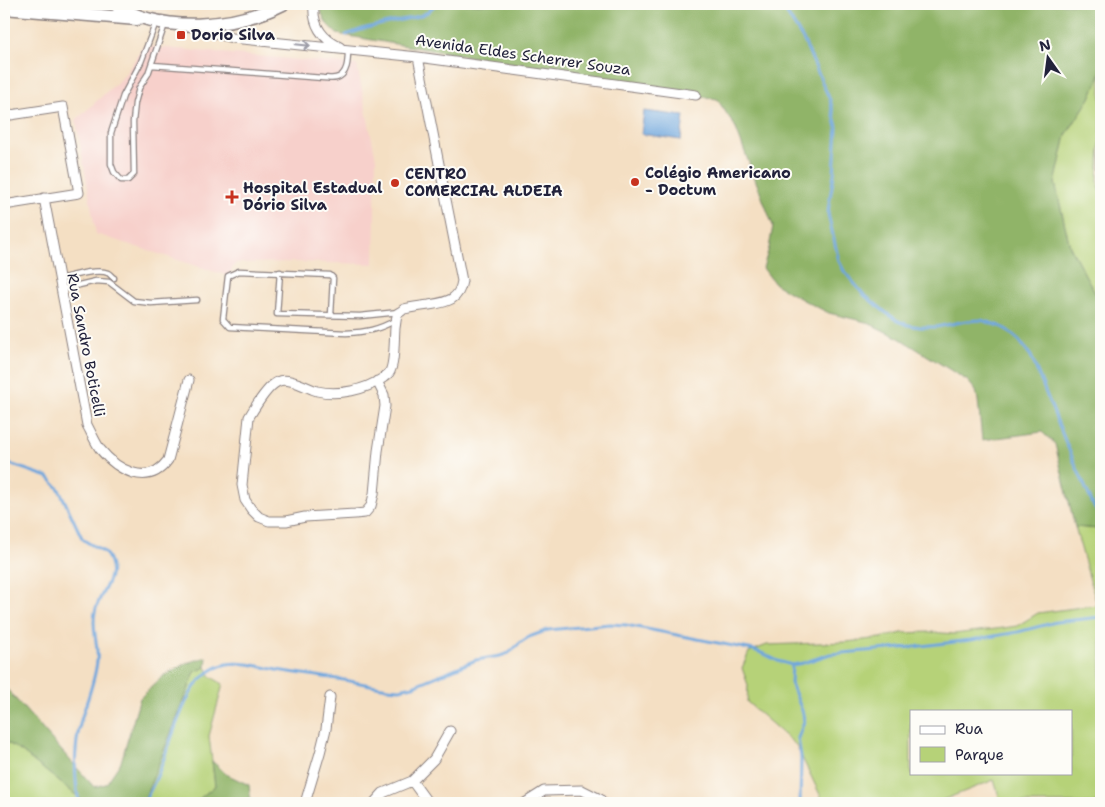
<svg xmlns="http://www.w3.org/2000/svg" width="1105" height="807" viewBox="0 0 1105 807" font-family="'Shantell Sans',sans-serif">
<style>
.built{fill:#f7d0cb}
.green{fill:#b6d278;stroke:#6c7a5a;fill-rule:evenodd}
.forest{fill:#90b468;stroke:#596b52}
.water{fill:#6ea6dd;stroke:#48648c}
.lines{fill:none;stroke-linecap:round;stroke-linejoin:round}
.stream{stroke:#6ea6dd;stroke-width:3}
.service-casing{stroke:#8b807f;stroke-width:7}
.minor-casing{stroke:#8b807f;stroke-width:11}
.secondary-casing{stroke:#8b807f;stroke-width:15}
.service{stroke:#fff;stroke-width:4.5}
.minor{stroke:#fff;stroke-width:9}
.secondary{stroke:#fff;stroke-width:12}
.oneway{stroke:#9c9ca7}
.poi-dot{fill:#c8321e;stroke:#fdfcf7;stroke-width:2}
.labels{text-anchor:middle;stroke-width:4;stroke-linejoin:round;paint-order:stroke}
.poi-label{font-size:15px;font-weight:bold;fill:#22223b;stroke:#fdfcf7;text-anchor:start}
.street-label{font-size:15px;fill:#22223b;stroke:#fdfcf7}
</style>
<rect width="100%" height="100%" fill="#fdfcf7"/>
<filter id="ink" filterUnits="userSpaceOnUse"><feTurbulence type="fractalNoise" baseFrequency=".02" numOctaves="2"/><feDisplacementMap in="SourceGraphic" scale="10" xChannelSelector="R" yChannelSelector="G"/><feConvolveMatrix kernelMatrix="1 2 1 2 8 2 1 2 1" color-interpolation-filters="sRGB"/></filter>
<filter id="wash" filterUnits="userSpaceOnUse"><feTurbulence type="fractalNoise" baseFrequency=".0096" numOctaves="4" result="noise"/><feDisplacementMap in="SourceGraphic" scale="20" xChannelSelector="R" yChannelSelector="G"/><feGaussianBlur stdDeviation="1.12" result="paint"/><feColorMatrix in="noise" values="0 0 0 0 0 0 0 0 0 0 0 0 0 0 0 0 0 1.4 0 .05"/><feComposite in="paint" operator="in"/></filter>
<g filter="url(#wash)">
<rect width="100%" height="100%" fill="#f4dfc3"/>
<path class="built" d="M144,46l213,19 19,94 -2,105 -78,-2 -60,1 -8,13 -132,-42 -20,-114 47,-43z"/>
<path class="green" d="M1101,72v56l-3,53 3,16v107l-31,-57 -15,-64 11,-48 24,-37z
M1075,527l23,2 3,4v270h-100l-7,-23 -59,23h-111l-28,-58 -49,-43 1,-17 -6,-17 7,-16 18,-7 79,-3 35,-4 21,-5 29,-1 23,2 50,-6 13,-2 21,-13 59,-8zM911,711h160v62h-160z
M206,667l5,10 12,7 -14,52 6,50 -17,14 -10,3h-45l52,-131z
M4,741h1l17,11 64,51h-82z"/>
<path class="forest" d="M317,4h781l3,15v53l-11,26 -24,37 -11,48 15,64 31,57v229l-3,-4 -23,-2 -20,-83 -13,-12 -60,8 -4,-40 -2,-9 -8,-10 -69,-43 -33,-16 -37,-9 -24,-12 -30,-17 -12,-16 6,-20 4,-22 -38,-100 -18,-27 -380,-65 -10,-10z
M207,657l-1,10 -11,5 -52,131h-57l-64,-51 -17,-11h-1v-55l90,101 12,-3 15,-22 19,-64 22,-21 25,-14z
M212,761l14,13 23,11 2,18h-63l10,-3 17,-14z"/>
<path class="water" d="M644,111l40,5 -3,24 -40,-6z"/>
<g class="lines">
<path class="stream" d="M781,4l23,37 26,59 7,27 -3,47 -5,30 -1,10 11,47 5,10 19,23 22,18 13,9 10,4 12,2h16l30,-6 15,-1 19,6 7,4 12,10 12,16 35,87 28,64 7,11
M346,35l20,-7 53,-12 9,-4 8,-8
M4,462l44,15 11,12 23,49c9,10 23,8 28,24 5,17 -12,34 -15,50 -4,17 4,32 2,49 -2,20 -10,39 -16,59 -7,27 -7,56 -2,83
M792,665l-1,18 12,30 1,9 -6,16 3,19 -1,46
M143,803c21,-32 27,-71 45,-105 8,-16 21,-30 39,-34 18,-3 38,4 56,7 20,3 41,6 61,9 18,3 38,8 56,9l13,-3 63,-26 24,-4 9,-3 12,-11 8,-5 19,-7 62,-6 16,1 128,25 10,4 14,7 14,4 11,-2 27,-9 83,-7 58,-7 47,-8 38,-10 45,-5"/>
</g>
</g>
<g filter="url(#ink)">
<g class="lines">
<g class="service-casing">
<path id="service" d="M156,22l-15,40 -18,34 -12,37v31l3,8 7,8h7l6,-6 -1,-52 2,-19 4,-15 9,-14 17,-50
M152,65l171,13c4,0 9,1 13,0 12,-3 12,-18 12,-28
M280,272l-3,42 83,2 39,-4
M60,279c12,-3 37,-11 48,-6 1,0 5,5 6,5
M62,289l34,-8 13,1 25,19 17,2 46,-3
M331,315l2,-37 -3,-3 -91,-4 -11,5 -5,43 7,8 116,6c20,-1 32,-3 50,-13"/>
</g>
<g class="minor-casing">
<path id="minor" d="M314,4c-2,20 8,35 26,43
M197,27l20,7 15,4 186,19 278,38
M4,116l59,-9 16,86 -75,12
M1101,155v14
M44,198l43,227c4,7 8,17 13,24 17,21 48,39 68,11l21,-80
M377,381l7,14 1,11 -7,45 -4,43 -3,12 -6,7 -10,1 -50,3 -19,4h-17l-10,-4 -8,-8 -6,-9 -3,-15 7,-68c6,-10 18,-30 28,-35 11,-6 30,6 40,9 22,5 48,-1 66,-13 2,-2 4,-3 6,-5 6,-8 5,-35 6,-45 1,-5 1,-11 3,-15 2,-1 5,-3 6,-4 9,-2 17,-3 25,-4 17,-3 30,-4 33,-24l-44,-224
M412,781l16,22
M305,803l15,-50 6,-24 4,-32
M374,803l9,-10 29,-12 22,-22 16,-28
M525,803l19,-12 38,-1 18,9 3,4"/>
</g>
<g class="secondary-casing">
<path id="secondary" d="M114,4c47,31 121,24 169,0
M4,8l133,11"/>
</g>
<use href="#service" class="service"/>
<use href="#minor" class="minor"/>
<use href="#secondary" class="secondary"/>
</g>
<defs><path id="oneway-shaft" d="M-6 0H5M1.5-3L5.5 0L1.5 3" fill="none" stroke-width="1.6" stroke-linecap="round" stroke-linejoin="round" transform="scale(1.25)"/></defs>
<use class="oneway" href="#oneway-shaft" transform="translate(303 45) rotate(6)"/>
</g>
<g class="poi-dot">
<rect x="176" y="30" width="10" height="10" rx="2.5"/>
<circle cx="635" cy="182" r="5"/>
<circle cx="395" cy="183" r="5"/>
<path d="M229.5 189.5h5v5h5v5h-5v5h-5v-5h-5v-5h5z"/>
</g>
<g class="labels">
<g class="poi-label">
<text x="191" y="40">Dorio Silva</text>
<text x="645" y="178">Colégio Americano<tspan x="645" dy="17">- Doctum</tspan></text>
<text x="405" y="179">CENTRO<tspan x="405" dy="17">COMERCIAL ALDEIA</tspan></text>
<text x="243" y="193">Hospital Estadual<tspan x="243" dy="17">Dório Silva</tspan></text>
</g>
<g class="street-label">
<text transform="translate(523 55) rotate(8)" y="5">Avenida Eldes Scherrer Souza</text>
<text transform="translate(86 345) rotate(79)" y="5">Rua Sandro Boticelli</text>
</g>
</g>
<rect width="1105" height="807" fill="none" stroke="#fdfcf7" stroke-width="20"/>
<rect x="910" y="710" width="162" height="65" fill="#fdfcf7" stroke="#a5a5ac"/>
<rect x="920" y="726" width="25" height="8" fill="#ffffff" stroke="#a5a5ac"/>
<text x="955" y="734" font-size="15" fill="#22223b">Rua</text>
<rect x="920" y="747" width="25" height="15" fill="#b6d278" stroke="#a5a5ac"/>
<text x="955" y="760" font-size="15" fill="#22223b">Parque</text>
<g transform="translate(1048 58) rotate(346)" stroke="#fdfcf7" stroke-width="4" paint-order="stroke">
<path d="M0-4L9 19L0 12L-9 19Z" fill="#22223b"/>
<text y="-8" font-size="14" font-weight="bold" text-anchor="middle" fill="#22223b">N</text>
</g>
</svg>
